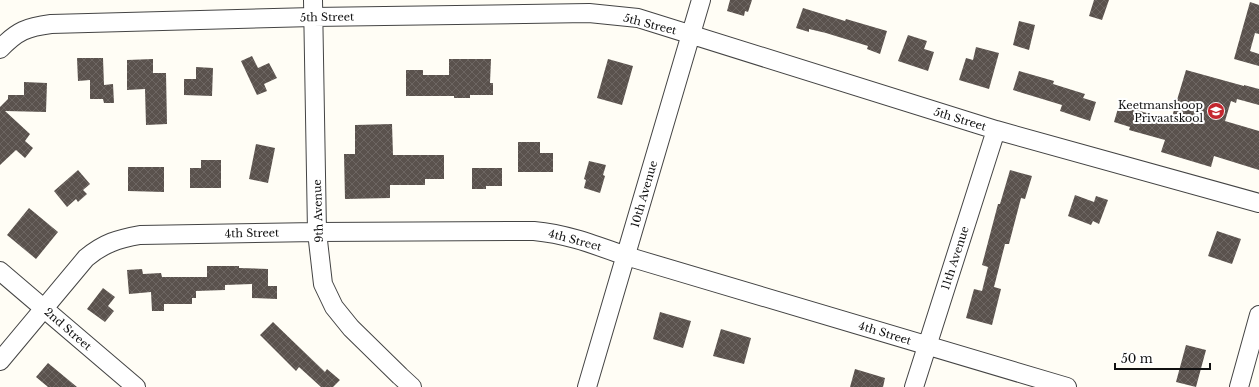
<svg xmlns="http://www.w3.org/2000/svg" width="1259" height="387" viewBox="0 0 1259 387" font-family="'Libre Baskerville',serif">
<style>
.building{fill:url(#building-cross-hatch)}
.lines{fill:none;stroke-linecap:round;stroke-linejoin:round}
.minor-casing{stroke:#444;stroke-width:20}
.minor{stroke:#fff;stroke-width:18}
.labels{text-anchor:middle;stroke-width:4;stroke-linejoin:round;paint-order:stroke}
.street-label{font-size:11px;fill:#111;stroke:#fff}
.poi-label{font-size:11px;fill:#111;stroke:#fff;text-anchor:end}
</style>
<defs>
<pattern id="building-cross-hatch" width="8" height="8" patternUnits="userSpaceOnUse"><rect width="8" height="8" fill="#5a524d"/><path d="M0 0l8 8M0 8l8-8" fill="none" stroke="#6d6662"/></pattern>
</defs>
<rect width="100%" height="100%" fill="#fffdf5"/>
<path class="building" d="M730,0h22l-4,12 -3,-1 -1,5 -17,-5z
M1094,0h15l-7,20 -13,-4z
M1250,2l9,3v29l-4,-1 -5,18 9,3v12l-25,-7z
M803,8l42,13 1,-2 41,12 -7,23 -13,-5 1,-3 -42,-13 -17,-4v3l-13,-4z
M1019,21l16,4 -6,25 -16,-5z
M908,35l19,6 -3,8 10,3 -6,19 -30,-10z
M976,47l23,6 -10,36 -30,-9 7,-22 7,2z
M252,56l6,12 11,-5 8,15 -13,6 3,7 -10,4 -16,-34z
M77,58h26l1,27 9,-1 1,19h-10l-1,-4h-13v-19l-12,1z
M153,59v14h13l1,51 -21,1 -1,-36 -18,1v-30z
M449,59h42l-1,24h3v12h-23v3h-16v-2h-48v-26h17v5h26z
M608,59l25,7 -11,39 -25,-7z
M196,67l17,1 -1,28 -28,-1v-16h12z
M1186,70l58,16v-1l15,4v16l-22,-6 -1,4 -5,-2 -6,20 34,10v39l-45,-14 -3,11 -50,-15 4,-12 -36,-10 1,-3 -16,-5 5,-17 52,15z
M1019,71l35,10 -1,3 32,10 -2,4 13,4 -6,19 -30,-10 2,-6 -49,-15z
M24,82l23,1 -1,29 -41,-1 25,23 -5,7 8,7 -8,10 -9,-8 -16,15v-58l8,-8v-4h16z
M392,124l1,31h51v24h-19v6h-35v13l-45,1 -1,-45h11v-29z
M518,142h22v11h13v19h-35z
M256,144l19,4 -7,35 -19,-4z
M201,160h20v28h-31v-20h11z
M589,161l17,4 -3,10 2,1 -5,17 -16,-5 2,-8 -2,-1z
M128,167h36v25l-36,-1z
M472,168h30v18h-16v3h-14z
M78,170l12,14 -7,6 4,4 -9,8 -2,-3 -9,8 -13,-16z
M1010,170l22,6 -7,23 -4,-1 -12,46h-4l-11,43 7,2 -9,36 -26,-7 8,-29 8,2 6,-24 -6,-2 16,-61h2z
M1075,195l19,7 2,-6 12,4 -9,24 -6,-3 -2,4 -23,-9z
M29,208l29,24 -22,27 -29,-24z
M1217,231l24,8 -9,25 -24,-8z
M207,266h32v2l29,1v17h9v13l-25,-1v-14l-27,1v5l-29,1v7h-4v6h-28v7h-12l-1,-19 -22,2 -2,-24 15,-1 1,5 18,-1 1,4h45z
M103,288l12,9 -7,9 6,5 -9,11 -18,-13z
M660,312l31,9 -8,27 -30,-9z
M273,322l52,50 2,-3 13,11 -7,7h-12l-22,-20 -3,4 -36,-36z
M721,329l30,9 -7,26 -31,-8z
M1186,345l20,5 -10,37 -20,-5z
M48,363l29,24h-29l-12,-10z
M855,369l30,9 -2,9h-33z"/>
<g class="lines">
<g class="minor-casing">
<path id="minor" d="M313,0l4,232 6,52 11,23 17,21 49,48 12,11
M0,49c17,-18 27,-22 51,-25l262,-7 276,-4 49,5 358,112 263,73
M0,271l136,116
M0,361l86,-103c18,-15 32,-19 54,-23l177,-3 217,-1c33,3 61,14 92,25l441,131
M587,387l114,-387
M914,387l82,-257
M1239,387l20,-72"/>
</g>
<use href="#minor" class="minor"/>
</g>
<defs>
<g id="school-disc" transform="scale(0.9)"><circle r="9.5" fill="#c4262e" stroke="#fff"/><path d="M0-5L7-2L0 1L-7-2ZM-4 1L0 2.5L4 1V4Q0 6-4 4Z" fill="#fff"/></g>
</defs>
<g fill-rule="evenodd">
<use href="#school-disc" x="1216" y="111"/>
</g>
<g class="labels">
<g class="street-label">
<text transform="translate(327 17) rotate(-1)" y="4">5th Street</text>
<text transform="translate(650 24) rotate(14)" y="4">5th Street</text>
<text transform="translate(960 119) rotate(17)" y="4">5th Street</text>
<text transform="translate(644 194) rotate(-74)" y="4">10th Avenue</text>
<text transform="translate(318 211) rotate(-92)" y="4">9th Avenue</text>
<text transform="translate(252 233) rotate(-1)" y="4">4th Street</text>
<text transform="translate(575 240) rotate(15)" y="4">4th Street</text>
<text transform="translate(955 258) rotate(-72)" y="4">11th Avenue</text>
<text transform="translate(68 329) rotate(41)" y="4">2nd Street</text>
<text transform="translate(885 333) rotate(17)" y="4">4th Street</text>
</g>
<g class="poi-label">
<text x="1203" y="109">Keetmanshoop<tspan x="1203" dy="13">Privaatskool</tspan></text>
</g>
</g>
<path d="M1115 363v6h95v-6" fill="none" stroke="#111111" stroke-width="2"/>
<text x="1121" y="363" font-size="12" fill="#111111" stroke="#ffffff" stroke-width="3" paint-order="stroke">50 m</text>
</svg>
